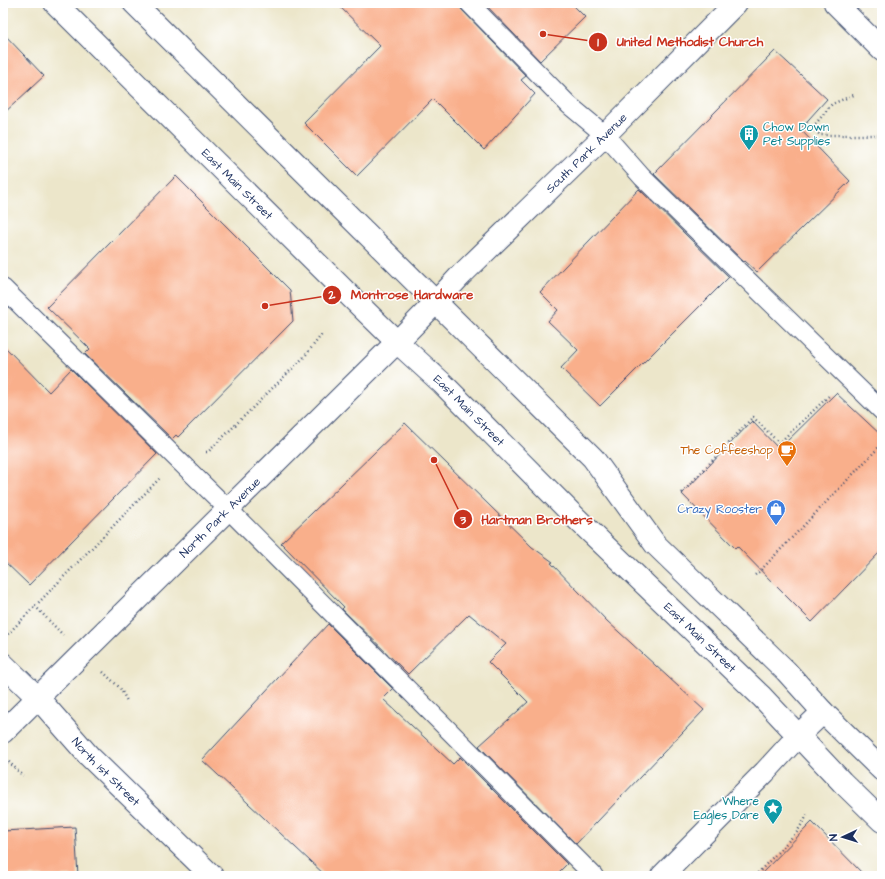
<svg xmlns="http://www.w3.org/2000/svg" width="885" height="879" viewBox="0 0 885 879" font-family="'Architects Daughter',sans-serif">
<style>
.building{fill:#f9af8b}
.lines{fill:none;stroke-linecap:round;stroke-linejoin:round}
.service-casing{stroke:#3a4a6e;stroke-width:20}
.minor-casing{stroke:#3a4a6e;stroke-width:24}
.tertiary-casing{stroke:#3a4a6e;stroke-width:24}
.primary-casing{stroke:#3a4a6e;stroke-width:24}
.path{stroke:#3a4a6e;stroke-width:2.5;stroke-dasharray:1 3;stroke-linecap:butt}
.service{stroke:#fff;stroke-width:18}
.minor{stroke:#fff;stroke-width:22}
.tertiary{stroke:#fff;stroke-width:22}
.primary{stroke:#fff;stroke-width:22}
.labels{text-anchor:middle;stroke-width:3;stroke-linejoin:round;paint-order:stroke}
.culture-label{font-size:12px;fill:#0d838f;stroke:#fff;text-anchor:start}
.street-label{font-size:12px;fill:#1b2f5e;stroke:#fff}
.food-label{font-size:12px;fill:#c56008;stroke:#fff;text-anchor:end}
.shop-label{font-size:12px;fill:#366cbe;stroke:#fff;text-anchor:end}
.leader{fill:none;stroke:#c8321e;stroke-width:1.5}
.callout-dot{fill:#c8321e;stroke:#fff;stroke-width:1.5}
.mark-label{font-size:12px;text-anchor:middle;font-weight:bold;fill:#fff}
.callout-label{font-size:13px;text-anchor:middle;font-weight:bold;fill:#c8321e;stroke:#fff;stroke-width:3;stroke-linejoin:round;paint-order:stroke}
</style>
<rect width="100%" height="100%" fill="#fff"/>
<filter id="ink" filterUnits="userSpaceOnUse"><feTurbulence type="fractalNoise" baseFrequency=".025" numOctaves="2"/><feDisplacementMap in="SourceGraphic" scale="8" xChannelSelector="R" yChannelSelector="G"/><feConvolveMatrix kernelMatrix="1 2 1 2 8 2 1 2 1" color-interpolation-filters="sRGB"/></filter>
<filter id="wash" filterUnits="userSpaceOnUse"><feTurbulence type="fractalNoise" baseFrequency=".012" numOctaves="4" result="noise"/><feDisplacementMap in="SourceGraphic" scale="16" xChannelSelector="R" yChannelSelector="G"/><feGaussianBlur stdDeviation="0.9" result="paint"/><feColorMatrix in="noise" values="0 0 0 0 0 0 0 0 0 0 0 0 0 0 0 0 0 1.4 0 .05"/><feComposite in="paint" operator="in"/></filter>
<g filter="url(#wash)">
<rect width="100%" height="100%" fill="#ece6ca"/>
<g id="blocks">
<path class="building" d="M336,3h123v3l3,4 64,66 -5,4 14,14 -51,56 -51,-51 -76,77 -53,-53 76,-77z
M484,3h87l14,14 -45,44z
M3,33l41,43 -41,38z
M775,51l52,48 -27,30 50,52 -93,91 -12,-11 -1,1 -90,-88z
M176,176l114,114 3,31 -115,116 -2,-2 -4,4 -87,-85 5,-5 -43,-42z
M639,189l90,88 -129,129 -39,-38 17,-18 -30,-29 10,-11 -18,-18z
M3,345l46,47 22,-23 86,85 -128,131 -26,-25z
M836,393l46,43v114l-70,72 -37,-37 -38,-39 -2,2 -53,-54 70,-73 27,28z
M405,423l127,124 21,15 -2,1 56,58 97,89 -128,134 -97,-98 49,-44 -40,-40 18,-18 -37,-30 -61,60 -66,-65 2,-2 -63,-64z
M328,624l65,65 -10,10 70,65 7,-7 107,107 -12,12h-229l-124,-116z
M812,822l53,54h-106z
M75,827l3,49h-75v-45z"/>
</g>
</g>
<g filter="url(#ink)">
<use href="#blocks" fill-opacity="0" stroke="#3a4a6e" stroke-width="1"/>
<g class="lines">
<g class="service-casing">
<path id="service" d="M469,3l100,102 36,30 37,42 240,234
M3,288l225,221 366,367"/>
</g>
<g class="minor-casing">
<g id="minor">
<path d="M835,3l47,47"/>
<path id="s1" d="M3,664l35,34 51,58 123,120"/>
<path d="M662,876l103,-104 33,-36 25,-24"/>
</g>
</g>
<g class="tertiary-casing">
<g id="tertiary">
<path id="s2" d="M3,732l394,-390 39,-40 24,-26 145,-141 131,-132"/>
</g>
</g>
<g class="primary-casing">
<g id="primary">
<path id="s3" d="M55,3l299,297 43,42 45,41 135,136 185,178 80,85 40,39"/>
<path d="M134,3l459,455 62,86 131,127 37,41 59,58"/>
</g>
</g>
<path class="path" d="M807,122l13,13h62
M813,127l19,-23 24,-10
M206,452h2l97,-96 18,-23
M682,493l71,-76 26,26 51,-48
M755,575l5,-4 122,-127
M35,606l28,29
M5,637l156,-160
M103,672l17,16 7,13
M6,759l17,17
M755,876l42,-44 11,-18"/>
<use href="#service" class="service"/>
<use href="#minor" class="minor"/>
<use href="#tertiary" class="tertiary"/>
<use href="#primary" class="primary"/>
</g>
</g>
<defs>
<g id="building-pin" transform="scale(1)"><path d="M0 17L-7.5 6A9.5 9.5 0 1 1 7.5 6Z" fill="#0f9aa8" stroke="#fff"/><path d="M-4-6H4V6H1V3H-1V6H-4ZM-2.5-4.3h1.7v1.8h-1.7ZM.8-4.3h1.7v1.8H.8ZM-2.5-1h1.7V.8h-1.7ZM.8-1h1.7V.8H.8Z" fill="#fff"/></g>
<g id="cafe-pin" transform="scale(1)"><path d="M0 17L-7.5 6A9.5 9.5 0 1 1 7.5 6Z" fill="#e8710a" stroke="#fff"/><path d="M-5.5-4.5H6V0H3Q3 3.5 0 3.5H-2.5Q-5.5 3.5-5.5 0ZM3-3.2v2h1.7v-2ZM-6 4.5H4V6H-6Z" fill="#fff"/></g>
<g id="shop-pin" transform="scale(1)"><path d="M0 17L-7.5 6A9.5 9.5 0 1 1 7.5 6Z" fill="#3f7fe0" stroke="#fff"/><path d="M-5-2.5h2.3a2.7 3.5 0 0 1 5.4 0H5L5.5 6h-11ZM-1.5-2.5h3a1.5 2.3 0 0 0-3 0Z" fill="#fff"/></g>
<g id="sight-pin" transform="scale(1)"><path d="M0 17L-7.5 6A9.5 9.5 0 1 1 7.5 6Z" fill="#0f9aa8" stroke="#fff"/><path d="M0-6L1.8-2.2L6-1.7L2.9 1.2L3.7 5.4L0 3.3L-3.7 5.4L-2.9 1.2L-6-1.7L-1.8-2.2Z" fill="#fff"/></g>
</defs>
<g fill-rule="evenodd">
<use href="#building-pin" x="749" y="134"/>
<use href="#cafe-pin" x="787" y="450"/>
<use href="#shop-pin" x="776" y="509"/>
<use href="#sight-pin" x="773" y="808"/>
</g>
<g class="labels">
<g class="culture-label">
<text x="763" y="131">Chow Down<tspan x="763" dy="14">Pet Supplies</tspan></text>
<text x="759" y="805" text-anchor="end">Where<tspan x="759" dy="14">Eagles Dare</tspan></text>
</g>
<g class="street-label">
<text dy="4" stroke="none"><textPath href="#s2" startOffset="822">South Park Avenue</textPath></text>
<text dy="4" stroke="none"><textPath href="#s3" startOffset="257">East Main Street</textPath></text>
<text dy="4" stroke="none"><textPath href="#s3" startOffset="581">East Main Street</textPath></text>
<text dy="4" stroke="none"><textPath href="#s2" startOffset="305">North Park Avenue</textPath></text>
<text dy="4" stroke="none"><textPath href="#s3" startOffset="905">East Main Street</textPath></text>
<text dy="4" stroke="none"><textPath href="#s1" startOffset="149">North 1st Street</textPath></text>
</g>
<g class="food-label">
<text x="773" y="454">The Coffeeshop</text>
</g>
<g class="shop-label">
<text x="762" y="513">Crazy Rooster</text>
</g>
</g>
<path class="leader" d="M543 34L598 42M265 306L332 295M434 460L463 519"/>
<g class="callout-dot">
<circle cx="543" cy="34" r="4"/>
<circle cx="265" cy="306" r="4"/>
<circle cx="434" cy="460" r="4"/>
<circle cx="598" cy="42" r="10"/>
<circle cx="332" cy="295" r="10"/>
<circle cx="463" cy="519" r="10"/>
</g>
<g class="mark-label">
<text x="598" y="46">1</text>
<text x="332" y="299">2</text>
<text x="463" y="524">3</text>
</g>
<g class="callout-label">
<text x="690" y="46">United Methodist Church</text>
<text x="412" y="299">Montrose Hardware</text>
<text x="537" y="524">Hartman Brothers</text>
</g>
<rect width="885" height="879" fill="none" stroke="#fff" stroke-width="16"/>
<g transform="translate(843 837) rotate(266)" stroke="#ffffff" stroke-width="3" paint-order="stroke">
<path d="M0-3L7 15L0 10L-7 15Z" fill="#1b2f5e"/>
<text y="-6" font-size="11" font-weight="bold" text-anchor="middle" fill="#1b2f5e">N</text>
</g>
</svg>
